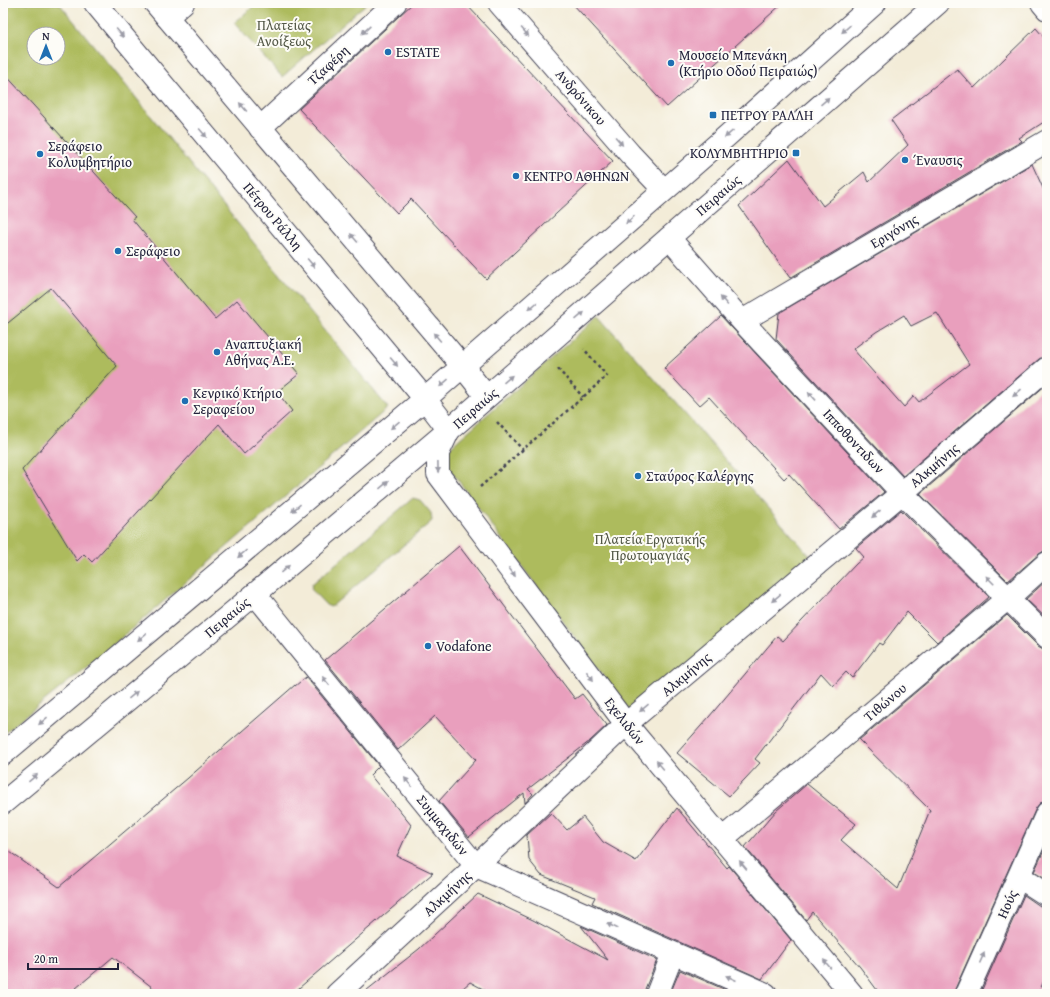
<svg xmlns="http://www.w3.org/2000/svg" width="1050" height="997" viewBox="0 0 1050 997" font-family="'Gentium Book Plus',serif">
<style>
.green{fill:#adbb5d;stroke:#686e4c;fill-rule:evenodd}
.building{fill:#e99fbd;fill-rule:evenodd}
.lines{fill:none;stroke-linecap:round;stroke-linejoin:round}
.minor-casing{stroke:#414053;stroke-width:24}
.major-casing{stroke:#414053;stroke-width:24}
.path{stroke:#414053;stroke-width:2.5;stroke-dasharray:3 3;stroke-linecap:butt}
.minor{stroke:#fff;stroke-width:22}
.major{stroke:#fff;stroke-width:22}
.oneway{fill:#9c9ca7}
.poi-dot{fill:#1f6fb2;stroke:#fdfcf7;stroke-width:1.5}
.labels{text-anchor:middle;stroke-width:4;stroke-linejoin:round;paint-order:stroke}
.park-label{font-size:14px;fill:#535847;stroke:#fdfcf7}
.poi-label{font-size:14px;fill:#22223b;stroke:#fdfcf7;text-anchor:start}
.street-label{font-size:14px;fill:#22223b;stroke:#fdfcf7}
</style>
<rect width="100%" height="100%" fill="#fdfcf7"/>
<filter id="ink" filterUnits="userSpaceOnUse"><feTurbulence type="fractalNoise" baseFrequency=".025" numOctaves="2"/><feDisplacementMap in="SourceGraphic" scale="8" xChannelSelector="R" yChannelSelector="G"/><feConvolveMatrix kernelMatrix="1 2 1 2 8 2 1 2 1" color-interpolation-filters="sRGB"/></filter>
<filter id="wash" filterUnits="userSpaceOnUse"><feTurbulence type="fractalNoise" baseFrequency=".012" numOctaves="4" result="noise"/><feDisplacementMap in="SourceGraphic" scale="16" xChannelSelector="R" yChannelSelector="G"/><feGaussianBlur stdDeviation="0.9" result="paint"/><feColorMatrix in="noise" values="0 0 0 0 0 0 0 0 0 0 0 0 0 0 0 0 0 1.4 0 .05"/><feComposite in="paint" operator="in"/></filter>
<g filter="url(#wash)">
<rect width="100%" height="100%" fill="#f3ecd8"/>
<path class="green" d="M3,3h56l329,405 -290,250 -95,76zM34,34h24v24h-24z
M257,3h110l-85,74 -48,-54z
M599,316l219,249 -184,152 -194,-261z
M413,498l7,2 11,13 1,8 -101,86 -5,-2 -15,-16 1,-5z"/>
<g id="blocks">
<path class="building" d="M413,3h52l148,158 -127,118 -75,-80 -14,14 -98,-104z
M572,3h211l-116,104z
M1036,28l11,13v79l-28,18 3,3 -232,137 -51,-72 50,-47 34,47 41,-34 5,10 39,-37 -17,-25 66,-51 17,19z
M3,72l132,145 -3,2 83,100 22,-19 62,74 -22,18 15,19 -48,43 -25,-30 -127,138 -8,-8 -7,7 -55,-91 95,-104 -66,-78 -48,39z
M1032,164l15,33v159h-3l-5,3 -136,117 -127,-137 3,-26zM937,313l32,51 -50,38 -5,-6 -10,11 -51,-58 23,-17 28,-17 7,11z
M721,316l163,176 -45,37 -50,-55 -5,5 -75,-82 -10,9 -35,-38z
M1047,384v167h-3l-5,3 -31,27 -88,-87z
M901,510l88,87 -52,45 -30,-30 -25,33 -3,-2 -27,35 -6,-6 -13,14 -12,-13 -66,86 5,4 -31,33 -52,-43 32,-36 68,-81 6,5 73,-77 8,-7 -8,-9z
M459,546l116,153 7,-5 25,31 -17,16 -62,48 5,5 -8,9 -1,-10 -55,44 -30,-36 37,-41 -41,-44 -37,34 -73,-90z
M1047,580v39l-21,-20z
M1007,615l31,31 5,3h4v152l-7,2 -4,5 -81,181 -1,5h-74l-20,-27 -48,-55 -6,8 -61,-73 31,-36 31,-27 49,40 -15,16 57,49 32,-79 -71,-70z
M306,677l73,89 -9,9 41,50 -14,31 36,17 -141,121h-131l-48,-37 -44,37h-66v-147l56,40 129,-109 107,-93v1z
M677,808l50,60 2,-2 62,74 -29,39 -170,-76 3,-6 -54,-22 -12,-15 -2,-25 24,-22 16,17 16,-13 20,25 33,19z
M1047,844v36l-13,-8z
M478,894l55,26 75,40 -27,-34 76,34 -12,29v5h-153l-22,-12 -14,12h-94l57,-45z
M1024,895l16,11 7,1v67l-9,20h-58z
M680,970l55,24h-65z"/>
</g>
</g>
<g filter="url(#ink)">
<use href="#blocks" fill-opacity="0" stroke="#414053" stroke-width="1"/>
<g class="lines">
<g class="minor-casing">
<path id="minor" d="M499,3l131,151 34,36
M1042,3l5,6
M167,17l16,-14
M260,128l135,-125
M669,238l73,83 160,172 145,144
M742,321l305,-180
M449,430l-11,23v21l188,250 226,270
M255,594l221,272 290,128
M722,839l286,-241 39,-35
M1019,877l28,18
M337,994l139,-128 150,-142 276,-231 145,-125
M657,994l16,-41
M966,994l81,-181"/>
</g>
<g class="major-casing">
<path id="major" d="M95,3l330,396 24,31
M155,3l308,364 24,30
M3,754l422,-355 303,-264 147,-132
M3,803l252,-209 194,-164 489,-427"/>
</g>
<path class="path" d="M558,369l25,28
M497,422l26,28
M480,487l127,-111 -23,-27"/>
<use href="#minor" class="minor"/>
<use href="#major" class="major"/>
</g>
<defs><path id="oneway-solid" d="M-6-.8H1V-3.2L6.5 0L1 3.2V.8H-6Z"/></defs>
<g class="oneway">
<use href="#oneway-solid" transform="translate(846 29) rotate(138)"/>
<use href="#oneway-solid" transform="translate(366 30) rotate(137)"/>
<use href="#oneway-solid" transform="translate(525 32) rotate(49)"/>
<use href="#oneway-solid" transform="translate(120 33) rotate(50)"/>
<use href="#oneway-solid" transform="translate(825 101) rotate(-41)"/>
<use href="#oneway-solid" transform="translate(243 107) rotate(-130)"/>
<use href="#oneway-solid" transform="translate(203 133) rotate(50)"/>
<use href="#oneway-solid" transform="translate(729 134) rotate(139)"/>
<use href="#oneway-solid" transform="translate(619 141) rotate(49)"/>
<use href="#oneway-solid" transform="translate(630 220) rotate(138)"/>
<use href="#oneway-solid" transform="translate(354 238) rotate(-130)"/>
<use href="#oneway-solid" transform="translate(311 263) rotate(50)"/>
<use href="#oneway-solid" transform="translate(724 301) rotate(-131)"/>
<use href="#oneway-solid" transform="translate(533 306) rotate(138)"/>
<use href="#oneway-solid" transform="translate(580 316) rotate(-41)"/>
<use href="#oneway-solid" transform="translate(437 337) rotate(-130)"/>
<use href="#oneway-solid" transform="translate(394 362) rotate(50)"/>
<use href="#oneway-solid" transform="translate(508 379) rotate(-41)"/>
<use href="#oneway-solid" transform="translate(444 383) rotate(139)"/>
<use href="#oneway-solid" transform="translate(1017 393) rotate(139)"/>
<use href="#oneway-solid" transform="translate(812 396) rotate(-133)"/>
<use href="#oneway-solid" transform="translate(395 425) rotate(140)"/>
<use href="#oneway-solid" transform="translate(438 467) rotate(89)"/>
<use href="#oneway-solid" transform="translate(384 485) rotate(-40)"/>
<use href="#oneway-solid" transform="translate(296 508) rotate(140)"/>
<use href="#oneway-solid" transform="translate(876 514) rotate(140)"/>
<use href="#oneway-solid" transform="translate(242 554) rotate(140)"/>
<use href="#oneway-solid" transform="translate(285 569) rotate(-40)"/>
<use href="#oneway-solid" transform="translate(512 572) rotate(53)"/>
<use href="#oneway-solid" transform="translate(990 580) rotate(-135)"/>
<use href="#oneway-solid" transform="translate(776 598) rotate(140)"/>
<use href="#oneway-solid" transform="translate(142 637) rotate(140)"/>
<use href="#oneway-solid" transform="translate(590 676) rotate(53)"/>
<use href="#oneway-solid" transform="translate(326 681) rotate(-129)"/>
<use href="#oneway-solid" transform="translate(133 695) rotate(-40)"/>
<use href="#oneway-solid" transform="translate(644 708) rotate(140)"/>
<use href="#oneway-solid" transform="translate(43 721) rotate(140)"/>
<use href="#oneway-solid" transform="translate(660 765) rotate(-130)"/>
<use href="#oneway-solid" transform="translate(33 778) rotate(-40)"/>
<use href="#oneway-solid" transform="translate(408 782) rotate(-129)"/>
<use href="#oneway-solid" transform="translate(743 865) rotate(-130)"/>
<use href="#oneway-solid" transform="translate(612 926) rotate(-156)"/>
<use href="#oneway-solid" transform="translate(982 958) rotate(-66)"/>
<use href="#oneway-solid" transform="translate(827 964) rotate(-130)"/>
<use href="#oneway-solid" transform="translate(731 978) rotate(-156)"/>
</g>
</g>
<g class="poi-dot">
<circle cx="388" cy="52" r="4"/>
<circle cx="671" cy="63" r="4"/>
<rect x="709" y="111" width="8" height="8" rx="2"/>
<rect x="792" y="149" width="8" height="8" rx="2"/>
<circle cx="40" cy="154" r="4"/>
<circle cx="905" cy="160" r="4"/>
<circle cx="516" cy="176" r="4"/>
<circle cx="118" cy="251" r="4"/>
<circle cx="217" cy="352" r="4"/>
<circle cx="185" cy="401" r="4"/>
<circle cx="638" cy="476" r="4"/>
<circle cx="428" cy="646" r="4"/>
</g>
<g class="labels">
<g class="park-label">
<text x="284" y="30">Πλατείας<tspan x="284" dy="16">Ανοίξεως</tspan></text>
<text x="650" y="544">Πλατεία Εργατικής<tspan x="650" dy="16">Πρωτομαγιάς</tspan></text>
</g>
<g class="poi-label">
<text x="396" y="57">ESTATE</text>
<text x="679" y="60">Μουσείο Μπενάκη<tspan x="679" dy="16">(Κτήριο Οδού Πειραιώς)</tspan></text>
<text x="721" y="120">ΠΕΤΡΟΥ ΡΑΛΛΗ</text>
<text x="48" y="151">Σεράφειο<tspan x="48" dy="16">Κολυμβητήριο</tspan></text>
<text x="788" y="158" text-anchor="end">ΚΟΛΥΜΒΗΤΗΡΙΟ</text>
<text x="913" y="165">Έναυσις</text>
<text x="524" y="181">ΚΕΝΤΡΟ ΑΘΗΝΩΝ</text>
<text x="126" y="256">Σεράφειο</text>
<text x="225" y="349">Αναπτυξιακή<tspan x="225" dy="16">Αθήνας Α.Ε.</tspan></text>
<text x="193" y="398">Κενρικό Κτήριο<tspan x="193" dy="16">Σεραφείου</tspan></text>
<text x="646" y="481">Σταύρος Καλέργης</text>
<text x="436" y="651">Vodafone</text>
</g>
<g class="street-label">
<text transform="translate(328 65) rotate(-43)" y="5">Τζαφέρη</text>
<text transform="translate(581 97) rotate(49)" y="5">Ανδρόνικου</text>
<text transform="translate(718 195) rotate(-41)" y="5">Πειραιώς</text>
<text transform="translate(273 216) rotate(50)" y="5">Πέτρου Ράλλη</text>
<text transform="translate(894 231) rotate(-31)" y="5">Εριγόνης</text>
<text transform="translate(475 408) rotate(-41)" y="5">Πειραιώς</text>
<text transform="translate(854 441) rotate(47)" y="5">Ιπποθοντιδων</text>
<text transform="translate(934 465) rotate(-41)" y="5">Αλκμήνης</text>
<text transform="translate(227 617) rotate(-40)" y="5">Πειραιώς</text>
<text transform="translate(686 674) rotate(-40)" y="5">Αλκμήνης</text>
<text transform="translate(885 702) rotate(-40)" y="5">Τιθώνου</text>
<text transform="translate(625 721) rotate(52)" y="5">Εχελιδών</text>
<text transform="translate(443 825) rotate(51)" y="5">Συμμαχιδών</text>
<text transform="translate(447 893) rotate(-43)" y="5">Αλκμήνης</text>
<text transform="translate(1007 904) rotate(-66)" y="5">Ηούς</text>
</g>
</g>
<rect width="1050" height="997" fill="none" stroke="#fdfcf7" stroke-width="16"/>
<g transform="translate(46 46)"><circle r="19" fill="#fdfcf7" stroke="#a5a5ac"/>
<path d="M0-3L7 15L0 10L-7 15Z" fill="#1f6fb2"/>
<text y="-6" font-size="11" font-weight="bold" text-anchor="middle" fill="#22223b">N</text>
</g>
<path d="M28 963v6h90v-6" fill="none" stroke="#22223b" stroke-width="2"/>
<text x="34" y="963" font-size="12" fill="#22223b" stroke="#fdfcf7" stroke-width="3" paint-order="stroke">20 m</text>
</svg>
